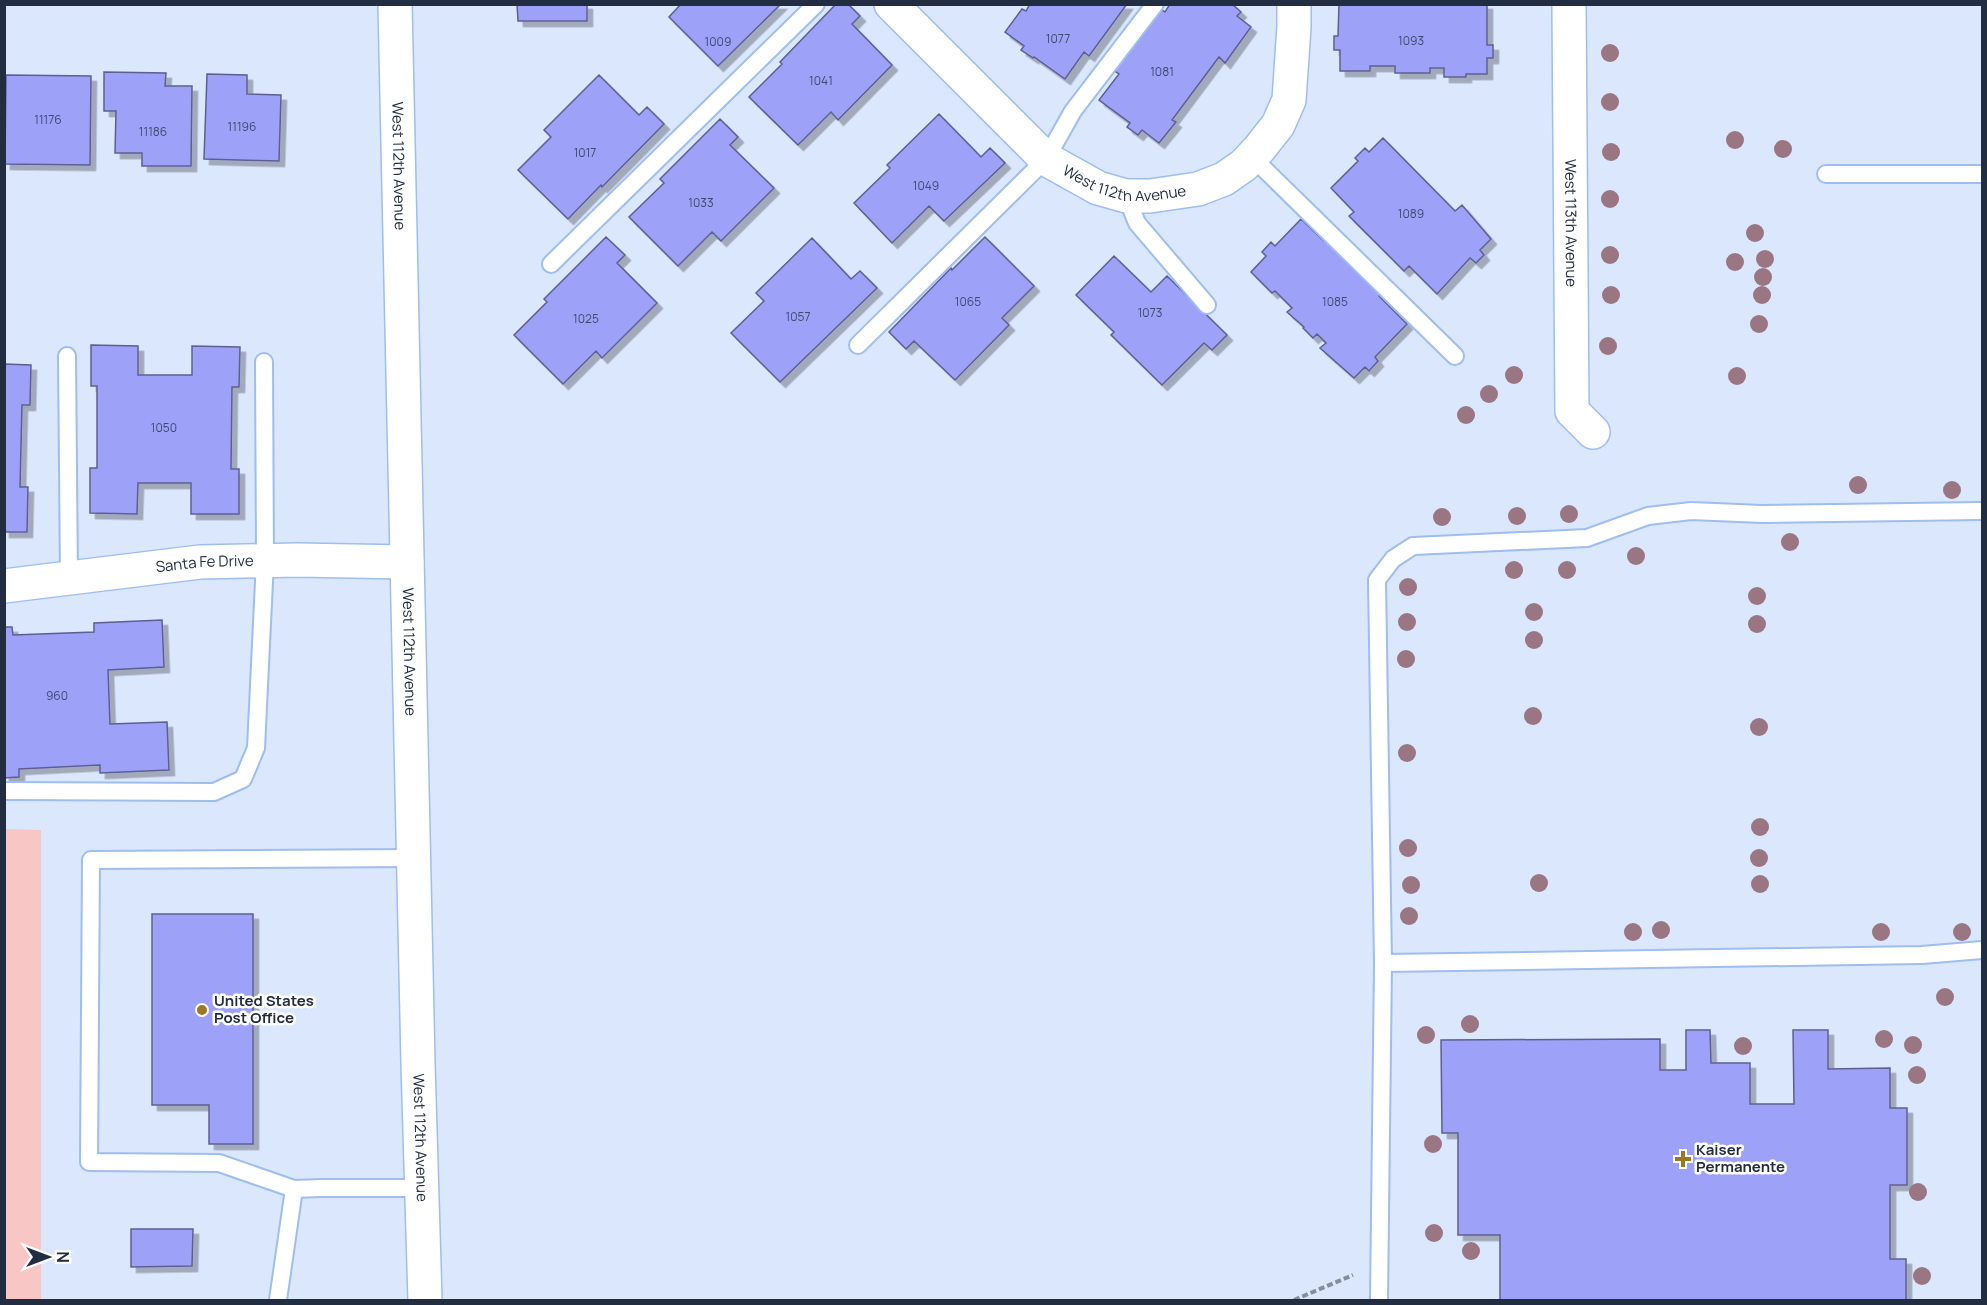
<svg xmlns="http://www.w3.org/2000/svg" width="1987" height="1305" viewBox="0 0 1987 1305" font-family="Manrope,sans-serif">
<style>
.green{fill:#f8c7c5}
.building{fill:#9da1f7;stroke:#5d5f93;stroke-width:1.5;filter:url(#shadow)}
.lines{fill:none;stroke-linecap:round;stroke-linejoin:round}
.lane-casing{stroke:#9ebdf1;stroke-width:20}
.street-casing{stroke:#9ebdf1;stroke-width:36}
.secondary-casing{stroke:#9ebdf1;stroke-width:36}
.path{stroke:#828da3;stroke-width:4;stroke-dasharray:6 3;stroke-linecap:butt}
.lane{stroke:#fff;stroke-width:16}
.street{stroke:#fff;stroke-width:33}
.secondary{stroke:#fff;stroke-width:33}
.tree{fill:#9a7582}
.poi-dot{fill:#9f7624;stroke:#fff;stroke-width:2}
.labels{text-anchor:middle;stroke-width:5;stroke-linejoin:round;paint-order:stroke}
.number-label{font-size:12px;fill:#414a6f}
.street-label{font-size:15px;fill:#222d42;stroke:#fff}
.poi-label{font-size:15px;font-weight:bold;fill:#222d42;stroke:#fff;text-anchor:start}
</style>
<defs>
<filter id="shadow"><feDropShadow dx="5.5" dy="5.5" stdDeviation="0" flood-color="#0004"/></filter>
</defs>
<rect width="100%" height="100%" fill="#dbe7fd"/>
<path class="green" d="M5,829l36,1v470h-36z"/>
<path class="building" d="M517,4h70v17h-69z
M681,4h100l-63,62 -49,-49z
M836,4h12l12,12 -8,8 40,41 -54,55 -7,-8 -33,33 -49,-48 33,-33 -2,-2z
M1030,4h97l-38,52 -5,-4 -19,27 -31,-22 -1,1 -12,-8 3,-4 -19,-14 17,-23 4,2z
M1170,4h62l9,8 -4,4 14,11 -26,36 -6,-6 -47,63 4,2 -17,21 -17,-13 -4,5 -11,-8 3,-4 -31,-23 20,-26 -6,-4 46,-62 6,4z
M1339,4h148v41h6v13h-6v16h-21v3h-22v-9h-14v5h-35v-7h-25v5h-30v-21h-6v-14h4z
M104,72l62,1 -1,13h27l-1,80h-49v-13h-27l1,-42h-12z
M207,74l40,1v19l34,1 -2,66 -75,-2z
M6,75l85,1 -1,89 -85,-1z
M599,75l40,40 8,-8 17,17 -62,63 -1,-2 -33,34 -50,-49 33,-33 -7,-7z
M939,114l42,43 9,-9 15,15 -61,58 -15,-15 -37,37 -38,-40 36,-35 -3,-3z
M720,119l18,18 -8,8 44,43 -53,53 -9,-9 -34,34 -49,-49 35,-34 -4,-4z
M1383,138l72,73 7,-6 29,34 -11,11 4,5 -8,8 -6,-5 -33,36 -28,-28 -5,5 -55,-55 5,-4 -23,-24 27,-27 -3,-3 10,-10 4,4z
M1301,219l23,22 4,-4 56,54 -5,5 28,28 -32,33 3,4 -9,10 -4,-4 -11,11 -34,-30 6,-5 -9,-9 -4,4 -10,-10 1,-1 -17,-15 5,-4 -17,-17 -3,2 -21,-21 15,-16 -4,-4 9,-10 4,4z
M606,237l19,18 -8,8 40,40 -55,55 -6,-7 -33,33 -49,-49 33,-33 -3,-3z
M985,237l49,49 -32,32 7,7 -54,55 -41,-39 -8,8 -17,-17 62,-64 1,2z
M812,238l39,41 9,-8 17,17 -97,94 -49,-49 33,-32 -8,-8z
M1114,256l37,36 16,-16 60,59 -15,15 -8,-7 -42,42 -51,-50 3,-3 -38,-37z
M91,345l47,1v29h54v-29l48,1 -1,40h-7l-1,82h8v45h-48v-31h-53l-1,31 -47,-1v-45h7v-82h-6z
M4,364l27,1 -1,40h-8l-2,82h8l-1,45h-23z
M162,620l2,47 -56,3 2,54 57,-2 2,48 -69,3v-8l-81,4v8l-15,1v-151h8l1,8 81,-3v-9z
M152,914h101v230h-44v-39h-57z
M1686,1030h24l1,33h39v41h44l-1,-74h35v39l62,-1v40h17v77h-17v74h16v41h-406v-65h-42v-102h-16l-1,-93 219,-1v31h26z
M131,1229h62l-1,37 -61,1z"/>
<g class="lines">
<g class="lane-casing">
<path id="lane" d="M1252,157l203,199
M1826,174h156
M1126,196l11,27 70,82
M551,264l265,-260
M858,345l188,-186 27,-48 82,-107
M67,356l2,222
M4,791l210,1 29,-13 13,-31 9,-187 -1,-199
M414,858l-323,2 -2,302 130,1 75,26 27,-1h101
M1383,963l539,-8 60,-5
M278,1300l16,-111
M1379,1300l4,-337 -6,-383 16,-21 20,-13 174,-8 61,-22 43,-5 71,3 220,-3"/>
</g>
<g class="street-casing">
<g id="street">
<path id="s1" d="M891,4l155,155 52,29 28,8h24l48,-7 26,-10 20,-14 15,-16 19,-24 11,-25 5,-73v-23"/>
<path id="s2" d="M1569,4l3,407 21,21"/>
<path id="s3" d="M4,586l196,-24 97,-2 110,2"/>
</g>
</g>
<g class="secondary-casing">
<g id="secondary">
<path id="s4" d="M395,4l23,1059 7,237"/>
</g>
</g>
<path class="path" d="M1294,1300l59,-25"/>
<use href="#lane" class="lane"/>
<use href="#street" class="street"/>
<use href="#secondary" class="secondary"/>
</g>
<g class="tree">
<circle cx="1610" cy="53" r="9"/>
<circle cx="1610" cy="102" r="9"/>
<circle cx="1735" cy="140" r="9"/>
<circle cx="1783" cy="149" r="9"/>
<circle cx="1611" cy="152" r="9"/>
<circle cx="1610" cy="199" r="9"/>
<circle cx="1755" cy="233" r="9"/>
<circle cx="1610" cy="255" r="9"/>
<circle cx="1765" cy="259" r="9"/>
<circle cx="1735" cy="262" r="9"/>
<circle cx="1763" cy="277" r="9"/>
<circle cx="1611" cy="295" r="9"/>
<circle cx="1762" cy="295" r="9"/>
<circle cx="1759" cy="324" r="9"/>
<circle cx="1608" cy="346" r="9"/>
<circle cx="1514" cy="375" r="9"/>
<circle cx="1737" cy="376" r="9"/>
<circle cx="1489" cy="394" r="9"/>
<circle cx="1466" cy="415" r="9"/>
<circle cx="1858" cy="485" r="9"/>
<circle cx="1952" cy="490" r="9"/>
<circle cx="1569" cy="514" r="9"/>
<circle cx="1517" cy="516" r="9"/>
<circle cx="1442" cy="517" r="9"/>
<circle cx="1790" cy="542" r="9"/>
<circle cx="1636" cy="556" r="9"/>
<circle cx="1514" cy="570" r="9"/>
<circle cx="1567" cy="570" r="9"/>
<circle cx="1408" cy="587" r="9"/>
<circle cx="1757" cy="596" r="9"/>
<circle cx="1534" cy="612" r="9"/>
<circle cx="1407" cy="622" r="9"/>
<circle cx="1757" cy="624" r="9"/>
<circle cx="1534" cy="640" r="9"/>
<circle cx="1406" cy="659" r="9"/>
<circle cx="1533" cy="716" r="9"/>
<circle cx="1759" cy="727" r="9"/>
<circle cx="1407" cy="753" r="9"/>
<circle cx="1760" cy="827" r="9"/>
<circle cx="1408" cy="848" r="9"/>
<circle cx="1759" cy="858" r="9"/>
<circle cx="1539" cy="883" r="9"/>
<circle cx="1760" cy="884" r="9"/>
<circle cx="1411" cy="885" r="9"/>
<circle cx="1409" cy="916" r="9"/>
<circle cx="1661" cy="930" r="9"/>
<circle cx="1633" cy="932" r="9"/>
<circle cx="1881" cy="932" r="9"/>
<circle cx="1962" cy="932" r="9"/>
<circle cx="1945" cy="997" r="9"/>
<circle cx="1470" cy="1024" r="9"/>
<circle cx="1426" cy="1035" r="9"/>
<circle cx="1884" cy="1039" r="9"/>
<circle cx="1913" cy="1045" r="9"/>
<circle cx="1743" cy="1046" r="9"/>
<circle cx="1917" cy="1075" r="9"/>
<circle cx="1433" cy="1144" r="9"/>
<circle cx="1918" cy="1192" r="9"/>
<circle cx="1434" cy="1233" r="9"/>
<circle cx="1471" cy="1251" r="9"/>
<circle cx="1922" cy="1276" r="9"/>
</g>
<g class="poi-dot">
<circle cx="202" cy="1010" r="6"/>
<path d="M1680 1150h6v6h6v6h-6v6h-6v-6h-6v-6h6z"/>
</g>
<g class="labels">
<g class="number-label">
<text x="1058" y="43">1077</text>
<text x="1411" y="45">1093</text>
<text x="718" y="46">1009</text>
<text x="1162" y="76">1081</text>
<text x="821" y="85">1041</text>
<text x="48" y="124">11176</text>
<text x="242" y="131">11196</text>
<text x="153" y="136">11186</text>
<text x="585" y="157">1017</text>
<text x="926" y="190">1049</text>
<text x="701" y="207">1033</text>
<text x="1411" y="218">1089</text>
<text x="968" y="306">1065</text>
<text x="1335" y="306">1085</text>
<text x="1150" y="317">1073</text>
<text x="798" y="321">1057</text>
<text x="586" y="323">1025</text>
<text x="164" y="432">1050</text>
<text x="57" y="700">960</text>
</g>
<g class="street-label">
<text dy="5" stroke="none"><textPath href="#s4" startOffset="162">West 112th Avenue</textPath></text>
<text dy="5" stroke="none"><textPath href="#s1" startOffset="304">West 112th Avenue</textPath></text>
<text dy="5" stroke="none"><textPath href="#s2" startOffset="219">West 113th Avenue</textPath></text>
<text dy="5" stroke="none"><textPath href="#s3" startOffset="202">Santa Fe Drive</textPath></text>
<text dy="5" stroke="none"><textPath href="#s4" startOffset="648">West 112th Avenue</textPath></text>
<text dy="5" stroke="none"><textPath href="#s4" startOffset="1134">West 112th Avenue</textPath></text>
</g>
<g class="poi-label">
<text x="214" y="1006">United States<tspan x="214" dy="17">Post Office</tspan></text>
<text x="1696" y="1155">Kaiser<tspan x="1696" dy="17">Permanente</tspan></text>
</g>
</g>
<rect width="1987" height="1305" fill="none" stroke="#222d42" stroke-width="12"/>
<g transform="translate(48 1257) rotate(90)" stroke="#ffffff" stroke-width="4.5" paint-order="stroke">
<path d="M0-4.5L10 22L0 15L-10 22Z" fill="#222d42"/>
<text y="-9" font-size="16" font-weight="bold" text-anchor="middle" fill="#222d42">N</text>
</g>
</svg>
